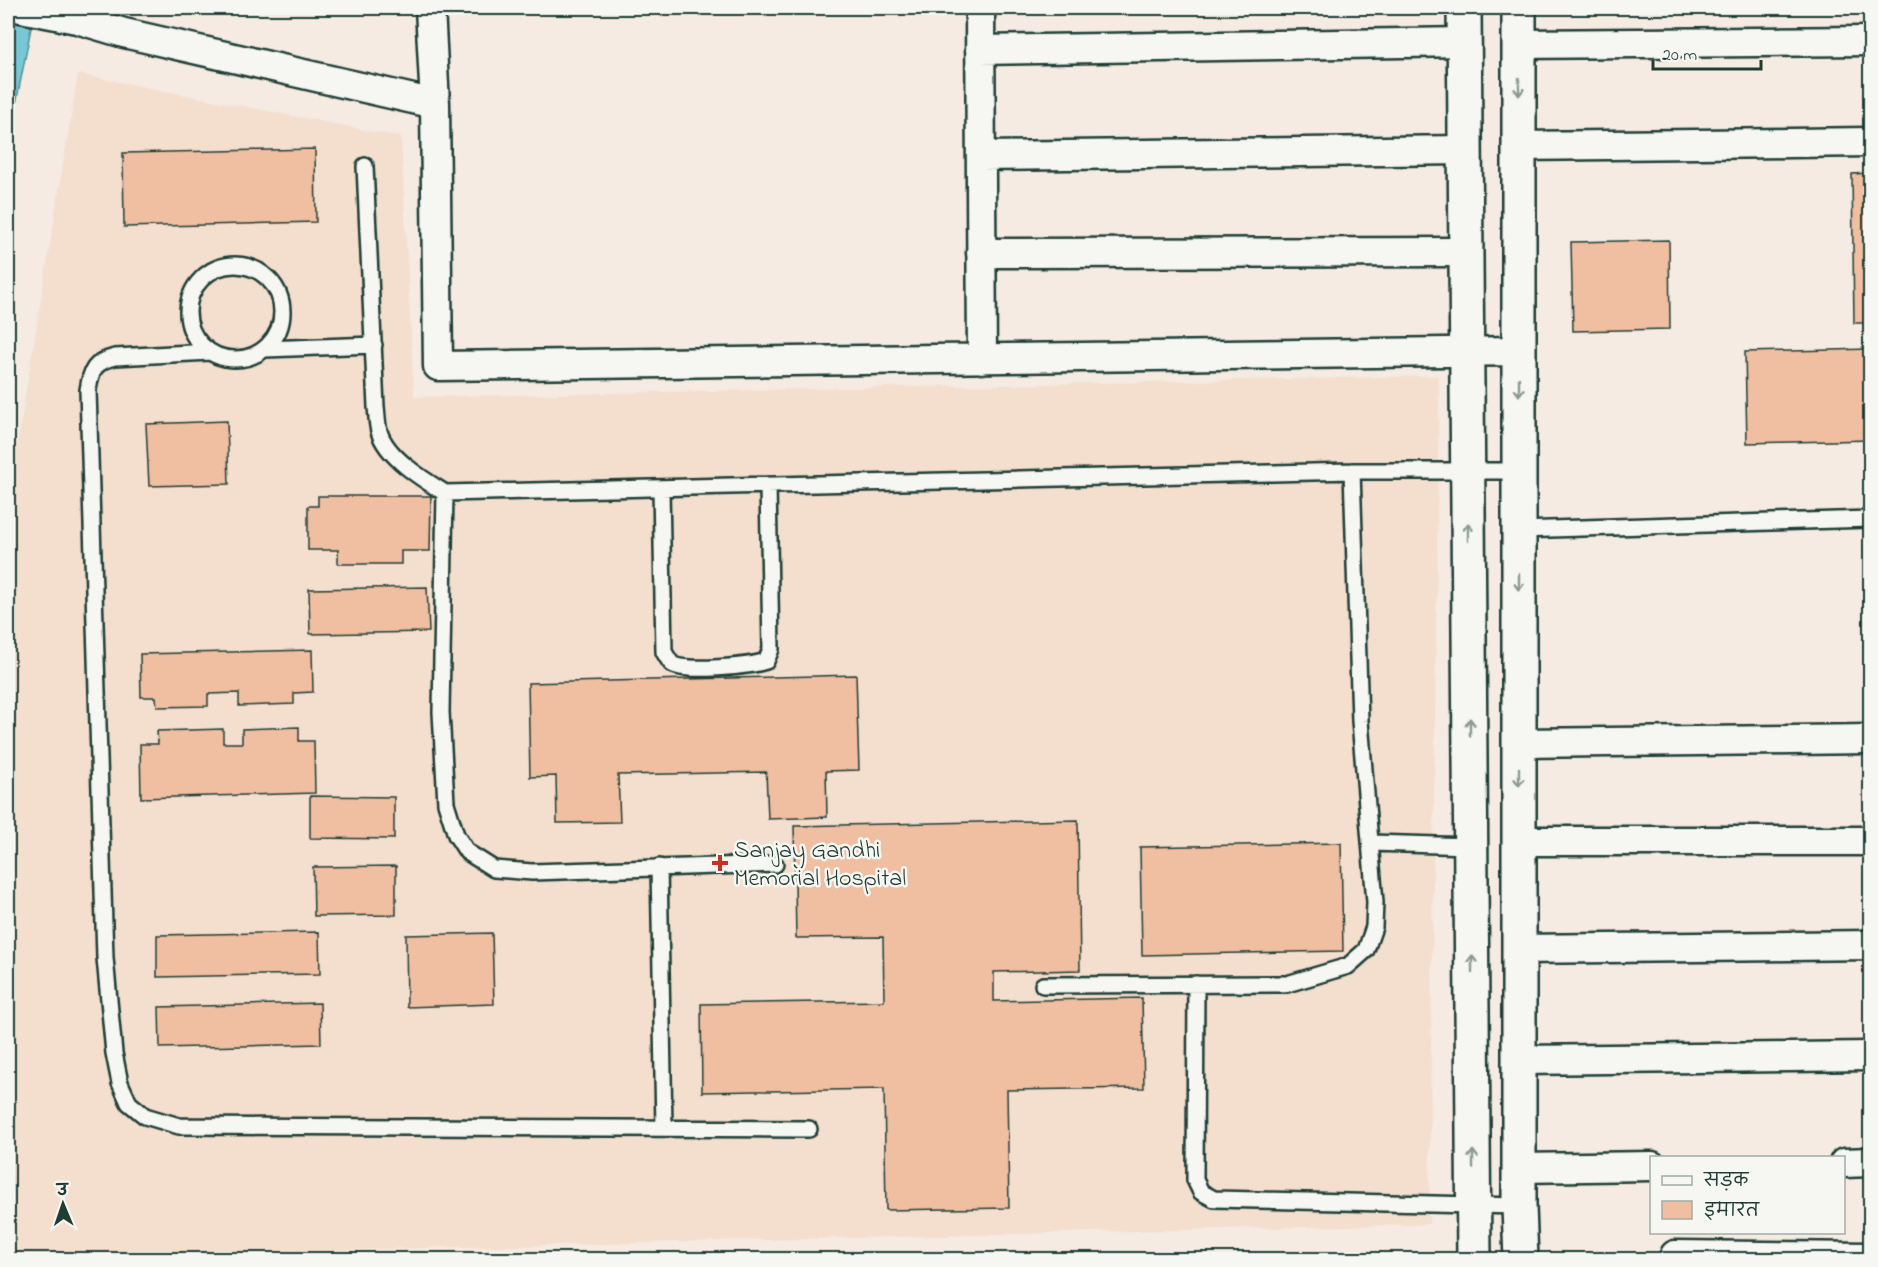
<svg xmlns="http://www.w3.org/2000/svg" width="1878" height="1267" viewBox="0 0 1878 1267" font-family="'Indie Flower','Playpen Sans Deva',sans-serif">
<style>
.built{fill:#f4dece}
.water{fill:#78c7d5;stroke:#549095;stroke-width:1.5}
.building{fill:#f0bea1;stroke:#1f3d34;stroke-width:1.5}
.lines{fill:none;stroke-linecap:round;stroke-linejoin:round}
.service-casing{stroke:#1f3d34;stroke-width:20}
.minor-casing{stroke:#1f3d34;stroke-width:33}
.tertiary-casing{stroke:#1f3d34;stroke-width:38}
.service{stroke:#f6f6f2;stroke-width:15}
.minor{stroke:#f6f6f2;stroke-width:28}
.tertiary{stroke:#f6f6f2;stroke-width:33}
.oneway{stroke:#8a9a93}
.poi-dot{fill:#c8321e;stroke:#f6f6f2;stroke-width:2}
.labels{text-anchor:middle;stroke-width:5;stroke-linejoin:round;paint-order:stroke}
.poi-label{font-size:24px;fill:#1f3d34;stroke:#f6f6f2;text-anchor:start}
</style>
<rect width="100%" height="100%" fill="#f5ebe2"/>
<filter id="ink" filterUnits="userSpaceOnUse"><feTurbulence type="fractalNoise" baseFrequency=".0167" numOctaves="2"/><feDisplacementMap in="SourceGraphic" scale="12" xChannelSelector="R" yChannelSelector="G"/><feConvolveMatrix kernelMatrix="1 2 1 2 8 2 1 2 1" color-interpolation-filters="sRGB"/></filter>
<g filter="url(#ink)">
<path class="built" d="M78,74l323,63 13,260 1025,-21 -10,848 -1421,34v-757z"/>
<path class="water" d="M8,8h27l-27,136z"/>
<path class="building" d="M315,149l1,73 -192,5 -1,-74z
M1870,173v150h-16l-2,-149z
M1669,240l1,89 -97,2 -2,-89z
M1870,349v91l-123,3 -2,-91z
M227,421l2,63 -80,2 -3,-62z
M318,496h113l-1,55h-29v13h-63v-14h-30v-44h10z
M427,587l2,45 -119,2 -1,-45z
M312,650l1,42 -19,1v11l-55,2v-13l-31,1v12l-51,1 -1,-10h-15l-1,-43z
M856,675l3,95 -33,1 1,46 -59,2 -2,-47 -148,3 2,47 -63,1 -1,-47 -26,1 -2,-94z
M299,727v14h15l1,52 -174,5 -1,-54h18l-1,-13 66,-2v14h19v-14z
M310,796l84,1v42l-84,-1z
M1078,820l2,150 -86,2v29l148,-3 2,90 -137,2 2,118 -123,2 -2,-121 -182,3 -1,-88 183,-3 -1,-64 -87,1 -2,-112z
M1341,843l2,108 -201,4 -2,-108z
M396,866v49l-82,1 -1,-49z
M319,932l1,42 -163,3v-42z
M492,933l2,71 -87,3 -1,-72z
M320,1003l1,41 -161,4 -1,-41z"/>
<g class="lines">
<g class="service-casing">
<path id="service" d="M365,166l11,241c1,8 1,17 3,24 7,26 45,49 66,62l907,-22h168
M188 312a47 47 0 1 1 94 0a47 47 0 1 1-94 0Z
M265,349l109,-4
M210,352l-95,5c-21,5 -24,13 -27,33l17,568 9,95 6,30 9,20 16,13 34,10 630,3
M661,488l3,164c2,3 5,9 8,12 12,9 80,2 94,-3l5,-12 -3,-164
M445,493l-4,219 5,91 10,32 11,17 27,17 38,3 243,-8
M1519,530l351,-11
M1371,843l100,3
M659,867l5,260
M1196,984l-1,196 6,12 13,7 305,7
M1043,985l244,-1 61,-18 18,-16 8,-23 1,-25 -15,-181 -8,-250"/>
</g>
<g class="minor-casing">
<path id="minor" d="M21,8l56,11 47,14 311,71
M430,8l5,96 3,262 1081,-15
M980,8l2,351
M1519,44l351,-3
M980,50l485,-8
M1519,146l351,-4
M981,156l484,-6
M981,253l485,-1
M1519,743l351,-4
M1519,841h351
M1519,949l351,-4
M1520,1060l350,-4
M1844,1163l26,-1
M1520,1168l132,-2
M1675,1255l195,2"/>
</g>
<g class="tertiary-casing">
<path id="tertiary" d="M1464,8l10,1252
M1519,8v1198l2,54"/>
</g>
<use href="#service" class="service"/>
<use href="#minor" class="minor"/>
<use href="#tertiary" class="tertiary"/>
</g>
<defs><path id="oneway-shaft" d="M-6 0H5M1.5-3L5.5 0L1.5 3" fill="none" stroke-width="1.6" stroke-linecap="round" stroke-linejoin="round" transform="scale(1.5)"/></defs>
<g class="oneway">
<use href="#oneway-shaft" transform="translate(1519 87) rotate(90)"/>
<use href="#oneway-shaft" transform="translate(1519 387) rotate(90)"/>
<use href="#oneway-shaft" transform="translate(1468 532) rotate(-90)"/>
<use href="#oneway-shaft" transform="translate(1519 582) rotate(90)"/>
<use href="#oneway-shaft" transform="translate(1470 727) rotate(-90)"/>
<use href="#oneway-shaft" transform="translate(1519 777) rotate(90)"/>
<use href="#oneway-shaft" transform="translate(1472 964) rotate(-90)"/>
<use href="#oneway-shaft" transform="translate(1473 1159) rotate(-90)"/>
</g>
</g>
<path class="poi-dot" d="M717 854h6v6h6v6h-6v6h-6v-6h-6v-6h6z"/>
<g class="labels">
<g class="poi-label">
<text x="734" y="857">Sanjay Gandhi<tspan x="734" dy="28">Memorial Hospital</tspan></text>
</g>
</g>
<rect width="1878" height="1267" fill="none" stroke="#f6f6f2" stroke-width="30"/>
<rect x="15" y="15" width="1848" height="1237" fill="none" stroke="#1f3d34" stroke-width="2" filter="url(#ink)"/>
<rect x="1650" y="1156" width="195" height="78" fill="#f6f6f2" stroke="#a0aca6" stroke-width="1.5"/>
<rect x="1662" y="1176" width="30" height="9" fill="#f6f6f2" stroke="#a0aca6" stroke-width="1.5"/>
<text x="1704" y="1186" font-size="18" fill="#1f3d34">सड़क</text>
<rect x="1662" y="1201" width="30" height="18" fill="#f0bea1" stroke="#a0aca6" stroke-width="1.5"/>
<text x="1704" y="1216" font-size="18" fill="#1f3d34">इमारत</text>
<g transform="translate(63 1204) rotate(358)" stroke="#f6f6f2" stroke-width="4.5" paint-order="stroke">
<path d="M0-4.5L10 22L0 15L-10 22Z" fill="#1f3d34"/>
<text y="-9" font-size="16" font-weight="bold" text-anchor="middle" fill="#1f3d34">उ</text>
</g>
<path d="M1653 60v9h108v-9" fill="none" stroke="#1f3d34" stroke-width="3"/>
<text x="1662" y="60" font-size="18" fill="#1f3d34" stroke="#f6f6f2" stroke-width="4.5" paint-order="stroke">20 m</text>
</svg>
